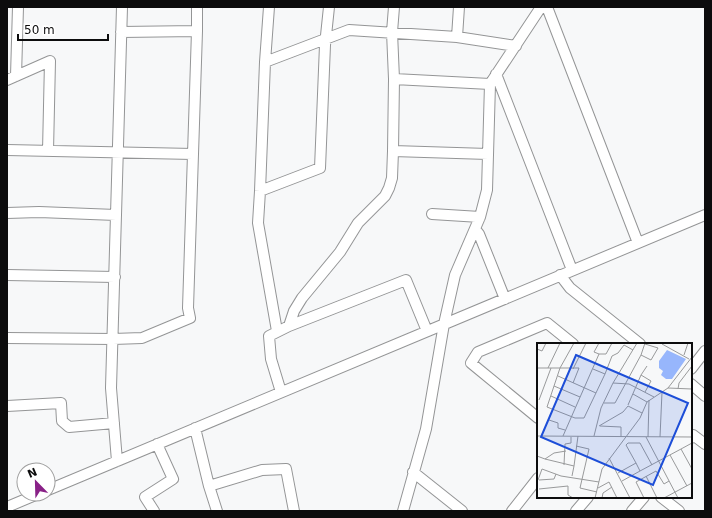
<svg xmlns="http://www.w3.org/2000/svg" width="712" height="518" viewBox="0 0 712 518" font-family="'DejaVu Sans',sans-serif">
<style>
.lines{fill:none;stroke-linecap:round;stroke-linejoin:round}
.minor-casing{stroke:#949596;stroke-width:12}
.minor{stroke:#fff;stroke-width:10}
.inset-road{fill:none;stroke:#999a9b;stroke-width:1}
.view{fill:#1d4ed8;fill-opacity:0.15;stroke:#1d4ed8;stroke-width:2}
.inset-edge{fill:none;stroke:#0c0c0d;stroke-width:2}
</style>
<rect width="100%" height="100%" fill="#f7f8f9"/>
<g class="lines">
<g class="minor-casing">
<path id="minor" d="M547,7l91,236
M197,31v-24
M457,37l2,-30
M265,62l4,-55
M496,74l76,196
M16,76l2,-69
M394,79l96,5
M7,80l43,-19 -2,90
M7,150l186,4
M393,151l1,-72 -2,-47 2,-25
M260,191l60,-23 5,-123 4,-38
M7,213l32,-1 77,3
M432,214l48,3
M475,229l4,5 26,65
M7,275l108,2
M560,275l10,13 70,56
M289,326l5,-15 8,-13 38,-46 18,-29 27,-27 4,-8 3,-10 1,-27 95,3
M277,331l-19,-108 2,-32 5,-129 84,-32 108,7 59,9
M7,338l106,1 29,-1 48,-20 -2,-10 9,-277 -76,1
M691,369l14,-18
M691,384l14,12
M281,392l-10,-33 -2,-23 20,-10 117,-46 21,51
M7,406l54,-3 1,18 7,6 45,-4
M538,418l-67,-55 7,-11 69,-29 26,21
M195,428l14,58 8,25
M691,438l2,-3 12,9
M117,461l-6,-73 11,-381
M413,472l49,39
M209,486l53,-16 24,-1 8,42
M48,490l657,-275
M661,497l18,14
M7,507l31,-13
M154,511l-9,-14 28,-18 -16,-35
M403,511l23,-82 18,-105 11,-49 25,-58 7,-27 3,-106 51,-77
M512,511l26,-33
M576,511l12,-14
M632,511l12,-14"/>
</g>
<use href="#minor" class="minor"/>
</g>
<g transform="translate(537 343)">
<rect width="155" height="155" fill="#f7f8f9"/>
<path d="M130,7l19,9 -14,20h-6l-5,-4 2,-4 -4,-3v-7z" fill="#97b6fc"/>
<path class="inset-road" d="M37,0l-14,25 -13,39 28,11h9l21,-44 -12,-5M62,0l-5,9 5,2M125,1l27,15M0,6l5,2 4,-8M104,12l10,5 7,-12 -13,-4M147,12l4,-12M0,25h42l-6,15M11,25l12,-25M36,26l13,-26M68,31l7,-18 6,-3 6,-8 9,5M21,33l38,17M76,40l24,-40M17,43l26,11M131,45l24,-31M141,46l1,-6 13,-17M108,49l6,-11 -10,-6 6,-9M96,51l14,8M14,53l24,11M2,57l12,-32M155,58v23M67,60h11l26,-48 4,-12M91,62l13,-30M12,77l9,3v5l7,2M62,83l24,-14 5,-6 14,7M63,83l21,1v10M0,93l155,1M26,93l36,-82h7l6,-11M57,93l7,-28 12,-25 16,1 25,13M109,94l32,61M111,94l1,-37M123,94l2,-45M39,103l13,3 -9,39 17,4M144,106l11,-6M133,112l17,31M0,113l8,3 9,-6 12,-2M72,115l21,40M8,116l29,7 -2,10M99,120l-10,-18 2,-2h12l12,22M27,122l1,-21 6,-1v-6M37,123l4,-30M103,128l41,-22 11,20M81,130l18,-10 4,8 -18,10M109,133l11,22M1,137l4,-11 19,7 38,6M2,137l15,-1 2,-5M61,145l11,-6 8,16M2,146l29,-3v9l5,3M58,155l7,-29 38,-51 7,-16 21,-14 24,1M65,155l1,-5 9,-6M107,155l-8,-16 20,-11 8,13 5,-3M127,155l28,-15"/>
<path class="view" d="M39,12l112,48 -35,82 -112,-48z"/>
<rect width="155" height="155" class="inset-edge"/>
</g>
<rect width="712" height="518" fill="none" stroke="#0c0c0d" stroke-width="16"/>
<g transform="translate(36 482) rotate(337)"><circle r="19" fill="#ffffff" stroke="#9e9e9e"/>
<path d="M0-3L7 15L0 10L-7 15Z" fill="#892187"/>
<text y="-6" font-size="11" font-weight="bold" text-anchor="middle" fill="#0c0c0d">N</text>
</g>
<path d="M18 34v6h90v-6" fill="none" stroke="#0c0c0d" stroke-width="2"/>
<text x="24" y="34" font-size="12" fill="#0c0c0d" stroke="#ffffff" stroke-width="3" paint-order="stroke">50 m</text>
</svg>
